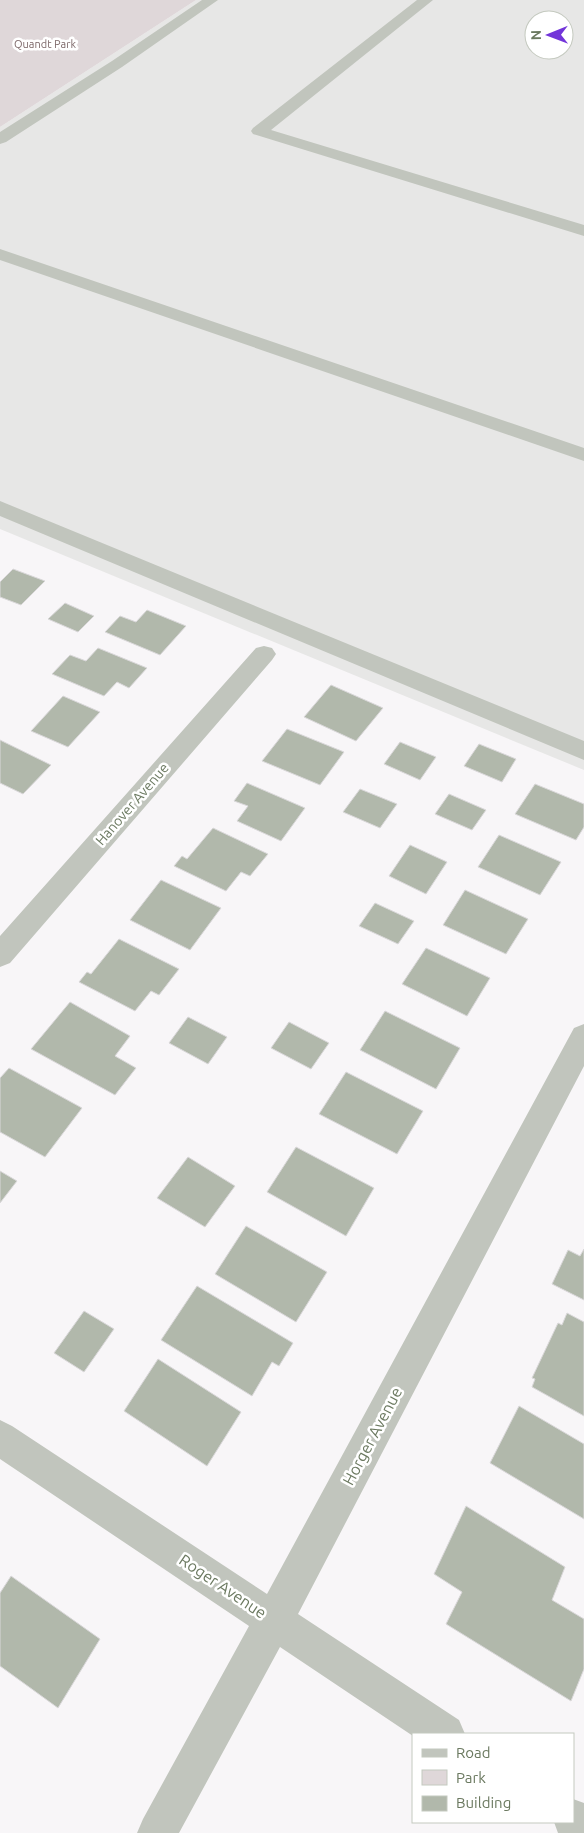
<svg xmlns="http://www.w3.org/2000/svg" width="584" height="1833" viewBox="0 0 584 1833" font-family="Ubuntu,sans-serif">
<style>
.built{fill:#e7e7e6;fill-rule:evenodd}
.green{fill:#dfd7d9}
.building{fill:#b1b8ab;stroke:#dad8da}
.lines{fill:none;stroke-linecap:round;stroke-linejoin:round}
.minor{fill:#c1c5bd;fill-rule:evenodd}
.labels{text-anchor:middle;stroke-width:5;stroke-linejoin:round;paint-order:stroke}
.far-park-label{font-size:11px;fill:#7d6869;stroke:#fff}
.street-label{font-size:14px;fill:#6b7960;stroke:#fff}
.near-street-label{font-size:16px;fill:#6b7960;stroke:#fff}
</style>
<rect width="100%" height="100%" fill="#f8f6f8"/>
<path class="built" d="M196,0h388v770l-584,-241v-402zM534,20h30v30h-30z"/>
<path class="green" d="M0,0h196l-196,127z"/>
<path class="building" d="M13,569l32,12 -24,24 -21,-8v-15z
M65,603l29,13 -16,16 -30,-13z
M147,610l39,16 -26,29 -55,-23 15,-16 16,6z
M98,648l49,20 -18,20 -12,-6 -13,14 -52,-22 18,-19 16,6z
M331,685l52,23 -27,33 -52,-24z
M63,696l37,16 -32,35 -37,-16z
M287,729l57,23 -24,33 -58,-24z
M0,740l51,25 -28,29 -23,-11z
M400,742l36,15 -16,23 -36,-16z
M479,744l37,15 -14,23 -38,-16z
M247,783l58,25 -24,33 -44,-20 11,-15 -14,-5z
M535,784l49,20v23l-8,13 -61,-26z
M360,789l37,15 -17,24 -37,-16z
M449,794l37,16 -14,20 -37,-16z
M213,828l55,26 -18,22 -9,-4 -15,19 -52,-25 8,-10 5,3z
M499,835l62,27 -21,33 -62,-28z
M410,845l37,17 -21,32 -37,-18z
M161,880l60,28 -31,42 -60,-30z
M465,890l63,29 -22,35 -63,-29z
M375,903l39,18 -16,23 -39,-18z
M119,939l60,30 -20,26 -8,-4 -16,20 -56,-29 8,-10 4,2z
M426,948l64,30 -23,38 -65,-32z
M70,1002l60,34 -15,20 21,12 -21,27 -84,-46z
M385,1011l75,37 -24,41 -76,-39z
M188,1017l39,20 -19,27 -39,-21z
M289,1022l40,21 -18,26 -40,-21z
M9,1068l73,40 -37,49 -45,-25v-54z
M346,1072l77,39 -26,43 -78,-40z
M296,1147l78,41 -28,48 -79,-44z
M188,1157l47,29 -30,41 -48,-29z
M0,1171l17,10 -17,22z
M246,1226l81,46 -31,50 -81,-48z
M584,1249v51l-32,-16 16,-34 12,6z
M197,1286l96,57 -14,23 -7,-4 -20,34 -91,-56z
M84,1311l30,18 -30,43 -30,-19z
M567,1313l17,9v94l-52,-29 3,-8 -3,-1 26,-55 4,2z
M158,1359l83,53 -34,54 -83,-55z
M519,1406l65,38v75l-94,-56z
M466,1506l99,61 -13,33 32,19v50l-13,32 -125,-77 16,-32 -28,-18z
M11,1576l89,63 -42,69 -58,-42v-73z"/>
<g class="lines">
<path class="minor" d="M202,0h16l-96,67 -116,75 -6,2v-12l112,-71z
M417,0h16l-162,130 313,95v11l-331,-102 -2,-3 2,-3z
M0,249l584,199v13l-584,-201z
M0,501l584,240v19l-584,-244z
M264,646l8,2 4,6 -4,6 -262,303 -10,4v-31l256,-288z
M584,1024v42l-286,548 161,106 6,14 -52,2 -133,-89 -101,186h-42l6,-14 106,-193 -249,-167v-39l12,6 255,168 307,-566z
M573,1799l11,4v30h-26l-4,-11h19z"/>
</g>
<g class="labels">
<g class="far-park-label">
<text x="45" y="48">Quandt Park</text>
</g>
<g class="street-label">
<text transform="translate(132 804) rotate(-49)" y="5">Hanover Avenue</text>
</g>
<g class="near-street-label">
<text transform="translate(372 1436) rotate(-62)" y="6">Horger Avenue</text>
<text transform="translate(223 1586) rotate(34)" y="6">Roger Avenue</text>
</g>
</g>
<rect x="412" y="1733" width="162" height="90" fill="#ffffff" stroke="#c4c9bf"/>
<rect x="422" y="1749" width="25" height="8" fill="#c1c5bd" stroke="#c4c9bf"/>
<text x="456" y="1758" font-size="15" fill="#6b7960">Road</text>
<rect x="422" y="1770" width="25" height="15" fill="#dfd7d9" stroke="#c4c9bf"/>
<text x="456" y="1783" font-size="15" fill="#6b7960">Park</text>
<rect x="422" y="1796" width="25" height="15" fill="#b1b8ab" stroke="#c4c9bf"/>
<text x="456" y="1808" font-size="15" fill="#6b7960">Building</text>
<g transform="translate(549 35) rotate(269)"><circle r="24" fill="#ffffff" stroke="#c4c9bf"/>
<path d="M0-4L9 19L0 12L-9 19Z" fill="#7235d9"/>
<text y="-8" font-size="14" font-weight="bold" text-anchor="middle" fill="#6b7960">N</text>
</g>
</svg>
